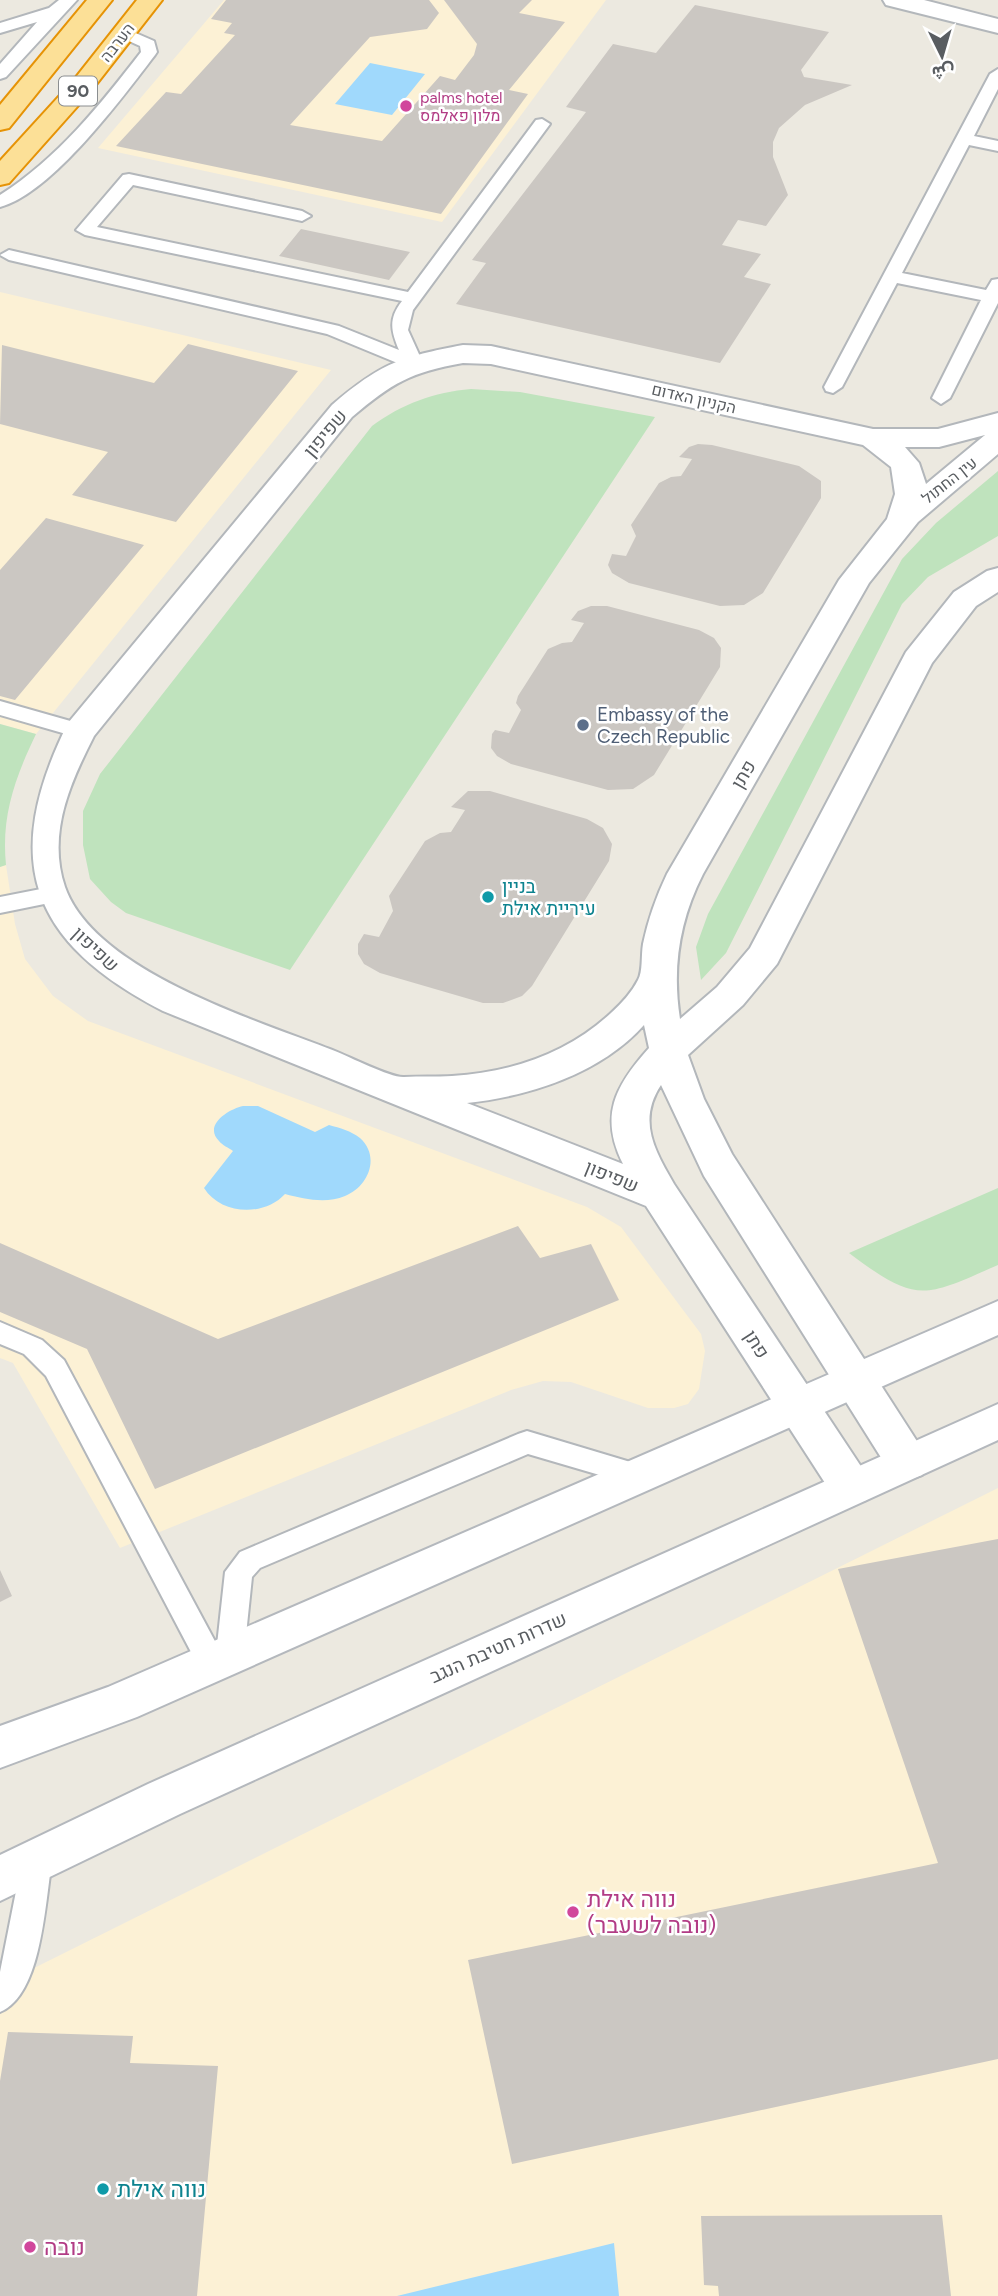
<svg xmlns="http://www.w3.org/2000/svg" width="998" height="2296" viewBox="0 0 998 2296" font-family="Figtree,Vazirmatn,Heebo,sans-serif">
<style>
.commercial{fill:#fcf1d5}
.green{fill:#bfe3bd}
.water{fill:#a0d9fc}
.building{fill:#cbc7c2}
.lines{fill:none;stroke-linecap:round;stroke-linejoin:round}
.service-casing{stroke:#b3b7bb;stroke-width:4}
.minor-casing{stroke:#b3b7bb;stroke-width:4}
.tertiary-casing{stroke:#b3b7bb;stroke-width:4}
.secondary-casing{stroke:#b4b8bd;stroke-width:4}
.trunk-casing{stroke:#e69306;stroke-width:4}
.service{fill:#fff;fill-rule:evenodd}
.minor{fill:#fff;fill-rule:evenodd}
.tertiary{fill:#fff;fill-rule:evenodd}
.secondary{fill:#fff;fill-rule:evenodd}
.trunk{fill:#fce097;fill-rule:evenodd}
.hotel-dot{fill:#d1479c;stroke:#fff;stroke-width:2.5}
.service-dot{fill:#5c6f8a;stroke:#fff;stroke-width:2.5}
.culture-dot{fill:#0f9aa8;stroke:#fff;stroke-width:2.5}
.labels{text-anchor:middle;stroke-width:5;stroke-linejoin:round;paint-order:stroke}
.far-street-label{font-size:16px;fill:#595d61;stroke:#fff}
.far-hotel-label{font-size:16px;fill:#b23c85;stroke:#fff;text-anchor:start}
.shield{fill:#fff;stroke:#8b8e90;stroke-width:2}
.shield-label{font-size:18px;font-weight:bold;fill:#595d61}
.street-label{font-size:19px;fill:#595d61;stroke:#fff}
.service-label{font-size:19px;fill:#4e5e75;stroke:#fff;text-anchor:start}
.culture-label{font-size:19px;fill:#0d838f;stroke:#fff;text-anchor:start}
.near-hotel-label{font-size:23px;fill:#b23c85;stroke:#fff;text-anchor:start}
.near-culture-label{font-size:23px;fill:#0d838f;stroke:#fff;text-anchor:start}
</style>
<rect width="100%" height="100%" fill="#ece9e0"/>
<path class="commercial" d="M224,0h382l-164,222 -344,-74z
M0,292l331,78 -295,364 -36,-10z
M6,865l9,59 10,35 28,37 35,25 499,186 34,20 80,107 4,17 -6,38 -11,15 -14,4h-26l-77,-26 -28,-1 -32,9 -391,158 -107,-185 -13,-5v-491z
M998,1488v808h-998v-311z"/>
<path class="green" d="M471,389l49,3 135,25 -365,553 -164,-57 -15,-11 -21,-23 -7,-34v-34l17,-37 272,-348c30,-22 62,-34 99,-37z
M998,471v65l-70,41 -26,27 -176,349 -25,27 -5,-33 12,-33 194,-355 34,-36z
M0,724l36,10c-21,44 -35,82 -30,131l-6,2z
M998,1188v77c-75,33 -81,39 -149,-12z"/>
<path class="water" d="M370,63l55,11 -33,41 -57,-11z
M243,1106h15l57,26 14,-7c11,3 22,6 31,13 21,19 8,49 -15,58 -19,8 -41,3 -60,-2 -21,23 -64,21 -81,-6l29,-37c-4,-3 -11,-6 -14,-10 -16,-16 10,-32 24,-35z
M614,2243l5,53h-222z"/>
<path class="building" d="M226,0h203l10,13 -12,16 -57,8 -80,88 92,16 58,-65 15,4 19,-25 3,-11 -33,-44h88l-13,13 46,9 -56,68 19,4 -87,120 -325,-68 50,-54 15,2 54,-59 -11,-2 8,-10 -21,-4z
M695,5l134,27 -28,38 3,7 48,8 -47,20 -26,23 -6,14v15l15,38 -22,31 -28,-6 -16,25 39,9 -17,23 27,7 -51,79 -264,-59 30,-41 -14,-3 114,-148 -20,-5 47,-63 43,9z
M301,229l109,23 -21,28 -110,-24z
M188,344l110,27 -122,151 -104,-27 36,-43 -108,-28 2,-79 152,38z
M698,444l14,1 87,21 22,15v17l-58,95 -19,12 -24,1 -91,-23 -17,-10 -4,-8 4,-11 14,2 10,-20 -5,-11 28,-42 12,-6 10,-1 11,-17 -13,-2 10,-10z
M46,518l98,27 -129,155 -15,-4v-126z
M607,606l92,24 15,8 7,10 -1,19 -66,108 -21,14 -25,1 -97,-26 -14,-8 -6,-8 1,-14 3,-4 14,3 12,-23 -5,-7 2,-7 30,-47 14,-6 10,-1 12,-19 -13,-3 7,-9 13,-5z
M468,791h22l97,28 16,9 9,16 -3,17 -77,125 -10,10 -19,7h-20l-103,-30 -16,-9 -6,-10v-10l6,-10 15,3 14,-26 -4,-15 36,-55 15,-8 11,-1 14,-22 -14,-3z
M518,1226l22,32 51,-14 28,56 -464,189 -68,-140 -87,-37v-69l218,96z
M998,1539v520l-486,105 -44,-204 470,-97 -100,-294z
M0,1570l12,26 -12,6z
M8,2032l125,4 -3,27 88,3 -21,230h-197v-215z
M942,2215l9,81h-232l-1,-10 -14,-1 -3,-69z"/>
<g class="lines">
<g class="service-casing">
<path id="service" d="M59,0h18l-71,77 -6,2v-15l37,-42 -37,11v-10l49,-15z
M124,28l30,13 3,11 -2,3c-32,42 -104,139 -155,152v-12c58,-37 100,-90 141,-143l-1,-6 -22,-10v-6z
M998,69v20l-24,47 24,5v10l-29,-6 -67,128 84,17 6,-10 6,-1v24l-48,95 -9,6 -9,-6 49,-98 -84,-17 -55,104 -9,6 -7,-2 -2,-4 166,-313z
M542,119l8,5 -137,186 -5,20 15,33 -2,4h-14l-80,-33 -318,-74 -9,-5 9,-5 330,76 60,24c-8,-19 -11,-31 3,-49l-317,-66 -9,-5 47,-55 6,-1 173,37 9,5 -9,5 -169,-36 -36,42 311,65 128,-172z
M0,701l88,25 3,5 -11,7 -80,-23z
M51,887l8,2 3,6 -3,6 -59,12v-16z
M0,1322l42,18 22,20 153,285 8,-73 15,-20 278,-118 9,-3 120,36 4,8 -4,8 -10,3 -109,-32 -268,114 -8,9 -8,77 -4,9 -10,4 -6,-3 -3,7 -10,4 -10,-4 -155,-295 -22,-22 -24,-10z
M37,1847l11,4 4,10c-7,41 -10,134 -52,151v-40l22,-111 4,-10z"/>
</g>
<g class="minor-casing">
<path id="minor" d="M463,345l28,1 382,83h65l60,-16v41l-80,68 -49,61 -166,291c-24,47 -31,94 -23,145l37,-32 33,-39 156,-296 48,-60 33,-21 11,-3v24l-22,14 -44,57 -155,301 -34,41 -55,50 16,44 28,55 190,295 6,13 -6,13 -15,5 -15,-5 -188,-299 -43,-91c-24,36 -6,66 13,99l192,290 6,13 -6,13 -15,5 -15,-5 -190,-294 -483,-195c-134,-69 -163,-151 -95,-288l264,-318c49,-42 68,-48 131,-60zM463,363l28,1 372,81 28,22 4,27 -8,25 -48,61 -172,294c-11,23 -19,46 -24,70 -2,11 0,28 -5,36 -6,12 -17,24 -27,33 -44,41 -100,59 -159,63 -16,1 -32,0 -48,1 -13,1 -54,-20 -69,-26 -76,-30 -240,-79 -270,-164 -18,-53 5,-104 29,-151l258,-319c40,-34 59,-45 111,-54zM985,435l-59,49 -7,-21 -14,-16h34zM644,1025l5,23c-34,38 -50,68 -26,116l-156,-61c63,-7 133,-29 177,-78z"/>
</g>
<g class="tertiary-casing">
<path id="tertiary" d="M883,0h41l74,19v14l-112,-28z"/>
</g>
<g class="secondary-casing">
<path id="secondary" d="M998,1301v34l-861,382 -137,51v-42l108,-39z
M998,1404v36l-818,374 -180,87v-46l148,-71z"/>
</g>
<g class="trunk-casing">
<path id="trunk" d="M87,0h25l-103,128 -9,2v-25z
M137,0h25l-71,91 -82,92 -9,2v-24l73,-80z"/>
</g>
<use href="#service" class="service"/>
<use href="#minor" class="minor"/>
<use href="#tertiary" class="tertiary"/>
<use href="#secondary" class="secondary"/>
<use href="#trunk" class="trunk"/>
</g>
<g class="hotel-dot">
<circle cx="406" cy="106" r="7"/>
<circle cx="573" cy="1912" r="7"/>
<circle cx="30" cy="2247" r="7"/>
</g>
<circle class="service-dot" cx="583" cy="725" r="7"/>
<g class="culture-dot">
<circle cx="488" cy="897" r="7"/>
<circle cx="103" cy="2189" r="7"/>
</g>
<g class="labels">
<g class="far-street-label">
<text transform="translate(117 42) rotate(-52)" y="6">הערבה</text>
<text transform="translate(694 398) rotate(13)" y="6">הקניון האדום</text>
<text transform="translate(949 480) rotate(-38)" y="6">עין החתול</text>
</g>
<g class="far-hotel-label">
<text x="420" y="103">palms hotel<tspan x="420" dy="18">מלון פאלמס</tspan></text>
</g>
<rect class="shield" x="59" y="76.5" width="38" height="29" rx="5"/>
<g class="shield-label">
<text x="78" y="97">90</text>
</g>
<g class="street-label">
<text transform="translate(325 433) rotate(-50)" y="7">שפיפון</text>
<text transform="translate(743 774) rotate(-60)" y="7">פתן</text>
<text transform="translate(96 949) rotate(43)" y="7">שפיפון</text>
<text transform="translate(612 1176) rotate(22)" y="7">שפיפון</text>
<text transform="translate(757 1344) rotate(57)" y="7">פתן</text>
<text transform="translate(498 1647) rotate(-24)" y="7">שדרות חטיבת הנגב</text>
</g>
<g class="service-label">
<text x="597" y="721">Embassy of the<tspan x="597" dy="22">Czech Republic</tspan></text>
</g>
<g class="culture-label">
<text x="502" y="893">בניין<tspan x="502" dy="22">עיריית אילת</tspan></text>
</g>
<g class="near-hotel-label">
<text x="587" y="1907">נווה אילת<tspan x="587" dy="26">(נובה לשעבר)</tspan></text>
<text x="44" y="2255">נובה</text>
</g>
<g class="near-culture-label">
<text x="117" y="2197">נווה אילת</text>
</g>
</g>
<g transform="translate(942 56) rotate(175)" stroke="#ffffff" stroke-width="5" paint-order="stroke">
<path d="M0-5L12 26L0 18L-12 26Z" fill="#595d61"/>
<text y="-10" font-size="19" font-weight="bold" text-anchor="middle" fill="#595d61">ش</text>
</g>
</svg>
